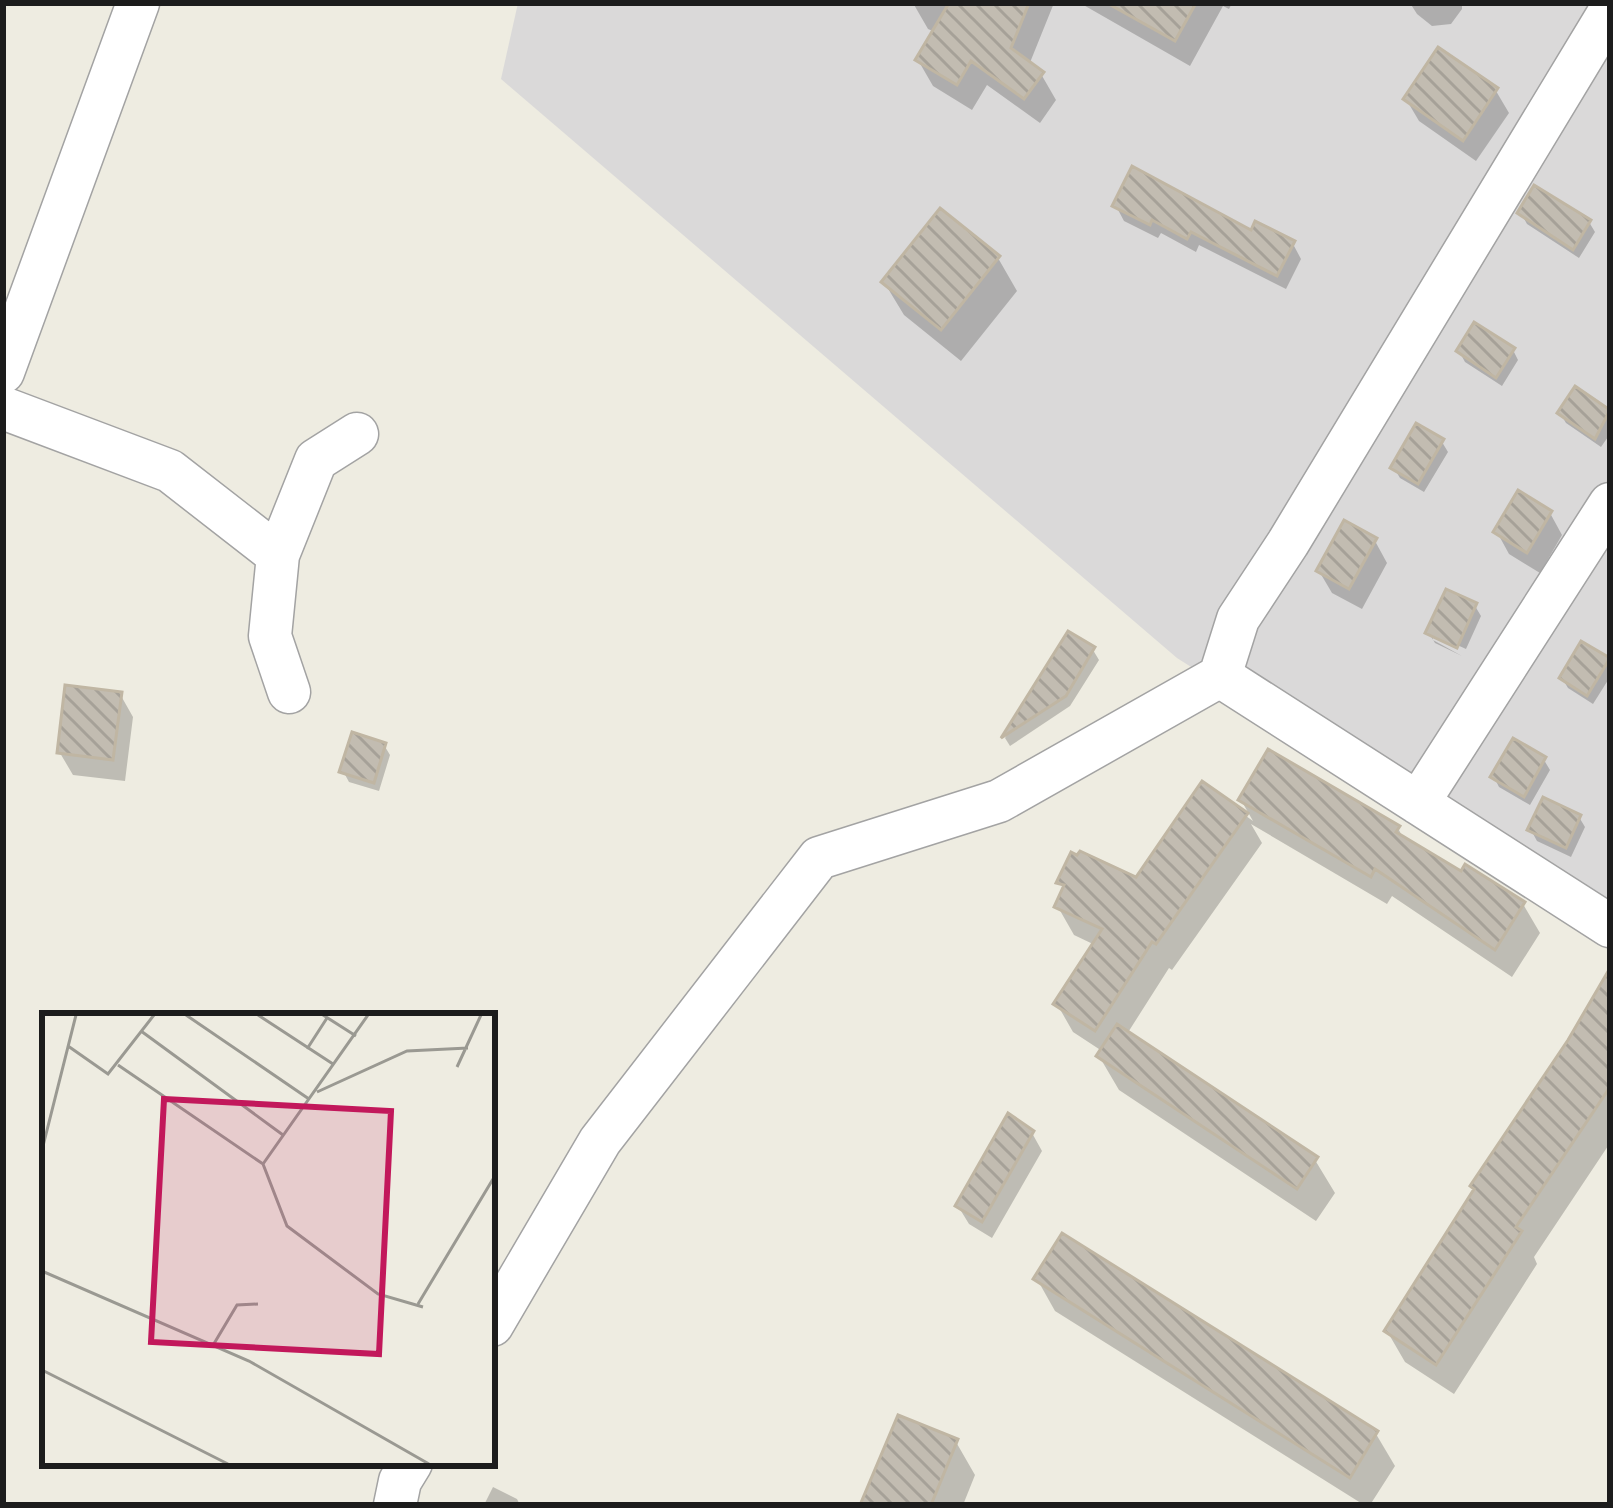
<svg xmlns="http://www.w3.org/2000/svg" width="1613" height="1508" viewBox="0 0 1613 1508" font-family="Cabin,sans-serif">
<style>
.residential{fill:#dad9d9}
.shadow{fill:#0003}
.building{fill:url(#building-back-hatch);stroke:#c0b6a3;stroke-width:3}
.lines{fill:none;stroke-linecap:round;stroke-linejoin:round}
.minor-casing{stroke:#a3a3a3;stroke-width:45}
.minor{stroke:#fff;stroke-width:42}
.inset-road{fill:none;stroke:#9a9992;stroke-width:3}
.view{fill:#c2185b;fill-opacity:0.15;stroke:#c2185b;stroke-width:6}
.inset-edge{fill:none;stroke:#1c1c1c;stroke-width:6}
</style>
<defs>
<pattern id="building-back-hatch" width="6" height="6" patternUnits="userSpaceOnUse" patternTransform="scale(3)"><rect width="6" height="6" fill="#c2bcb1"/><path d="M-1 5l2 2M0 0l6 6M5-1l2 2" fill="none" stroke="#a6a198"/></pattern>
</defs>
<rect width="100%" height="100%" fill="#eeece1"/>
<path class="residential" d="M518,3h1092v930l-433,-275 -676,-579z"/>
<path class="shadow" d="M913,3h141l-25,62 12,9 15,26 -16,23 -53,-38 -15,25 -39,-24 -15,-26 17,-28 -7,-3z
M1080,3h152l-3,6 -6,-3 -33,60z
M1410,3h52v6l-11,15 -19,2 -15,-12z
M1496,91l13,22 -33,48 -57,-40 -13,-22z
M1116,206l177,38 8,15 -15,30 -87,-44 -3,7 -35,-19 -3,5 -34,-17z
M1521,213l68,9 6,10 -16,26 -52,-34z
M998,258l19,33 -56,70 -57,-46 -20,-33z
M1513,350l5,10 -16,26 -37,-24 -6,-11z
M1575,391l35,22v21l-9,13 -35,-24 -6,-10z
M1442,442l6,10 -24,40 -24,-14 -6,-10z
M1550,513l12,22 -22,38 -31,-19 -12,-22z
M1375,541l12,22 -25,46 -30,-16 -13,-22z
M1475,606l6,10 -15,33 -33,-15v6l29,16 -27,-13 -6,-10z
M1069,635l24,15 6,10 -29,46 -60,40 -5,-8z
M1608,661l2,16 -17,27 -25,-16 -6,-10z
M120,694l13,23 -8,64 -52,-6 -13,-22z
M384,745l6,10 -11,36 -30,-9 -6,-11z
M1544,760l6,10 -20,35 -31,-18 -5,-10z
M1203,785l50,36 -12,-21 157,28 6,12 58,35 61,29 17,29 -28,44 -120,-81 -5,8 -136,-80 11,19 -90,127 -3,-2 -42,66 188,126 20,33 -19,28 -197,-131 -20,-34 3,-5 -29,-19 -16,-28 38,-59 -21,-10 -16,-28 6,-16 -4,-9 77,-1z
M1579,817l6,10 -14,30 -34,-16 -6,-11z
M1610,974v169l-76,114 3,7 -83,130 -49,-32 -18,-31z
M1032,1133l10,18 -50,87 -23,-14 -11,-18z
M1037,1279l339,155 19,32 -25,39h-6l-309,-194z
M956,1442l19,33 -12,30h-99z
M493,1487l24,12 3,6h-36z"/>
<path class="building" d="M949,3h80l-18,45 33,24 -20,27 -53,-38 -14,24 -42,-25z
M1107,3h89l-21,38z
M1438,47l60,41 -35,53 -60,-42z
M1132,166l119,64 4,-9 40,20 -18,35 -86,-44 -4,7 -35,-19 -2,5 -38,-19z
M1534,185l57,35 -18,30 -56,-37z
M940,208l60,48 -59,74 -60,-48z
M1474,322l41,26 -19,30 -40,-27z
M1575,386l35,24 -15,29 -38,-26z
M1416,423l28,16 -26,45 -28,-16z
M1518,490l34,21 -25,42 -34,-21z
M1344,520l33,18 -28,51 -33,-18z
M1446,589l31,14 -20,45 -32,-15z
M1068,631l27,16 -29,49 -65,42z
M1581,641l29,17 -23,38 -28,-18z
M65,685l57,7 -9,68 -56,-7z
M352,732l34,11 -12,40 -35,-11z
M1513,738l33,19 -22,40 -34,-20z
M1268,749l132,77 -4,6 65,39 4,-7 60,38 -30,48 -120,-81 -4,8 -133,-77z
M1202,781l46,32 -92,131 -4,-2 -57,89 -42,-27 49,-75 -48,-22 10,-22 -8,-2 15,-31 6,3 3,-4 56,26z
M1543,797l38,18 -15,33 -39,-18z
M1610,968v119l-94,140 6,4 -86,134 -52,-34 90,-142 -4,-3 98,-146z
M1117,1024l201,133 -21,32 -201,-133z
M1008,1113l26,18 -52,91 -27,-16z
M1062,1233l316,198 -28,47 -317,-199z
M898,1415l60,24 -27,66h-71z"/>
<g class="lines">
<g class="minor-casing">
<path id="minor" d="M1610,11l-322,532 -50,76 -18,57 390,250
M3,372l135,-369
M3,408l167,63 108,84 -8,81 19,56
M278,555l38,-95 41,-26
M1418,803l192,-299
M492,1325l108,-184 219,-283 180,-57 221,-125
M395,1505l5,-24 11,-18"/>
</g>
<use href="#minor" class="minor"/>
</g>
<g transform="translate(42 1013)">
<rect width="453" height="453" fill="#eeece1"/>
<path class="inset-road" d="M144,2l123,84M216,2l75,49M281,2l33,21M99,18l142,104M26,33l40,28 46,-59M265,36l20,-31M76,52l145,99 105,-149M415,54l24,-52M275,79l90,-41 61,-3M0,137l34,-135M221,151l24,62 91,68 45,13M0,258l207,90 180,103M376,291l75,-125M170,334l25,-42 21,-1M0,357l186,94"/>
<path class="view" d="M122,86l227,12 -12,243 -228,-12z"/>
<rect width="453" height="453" class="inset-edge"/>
</g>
<rect width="1613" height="1508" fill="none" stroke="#1c1c1c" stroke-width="12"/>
</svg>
